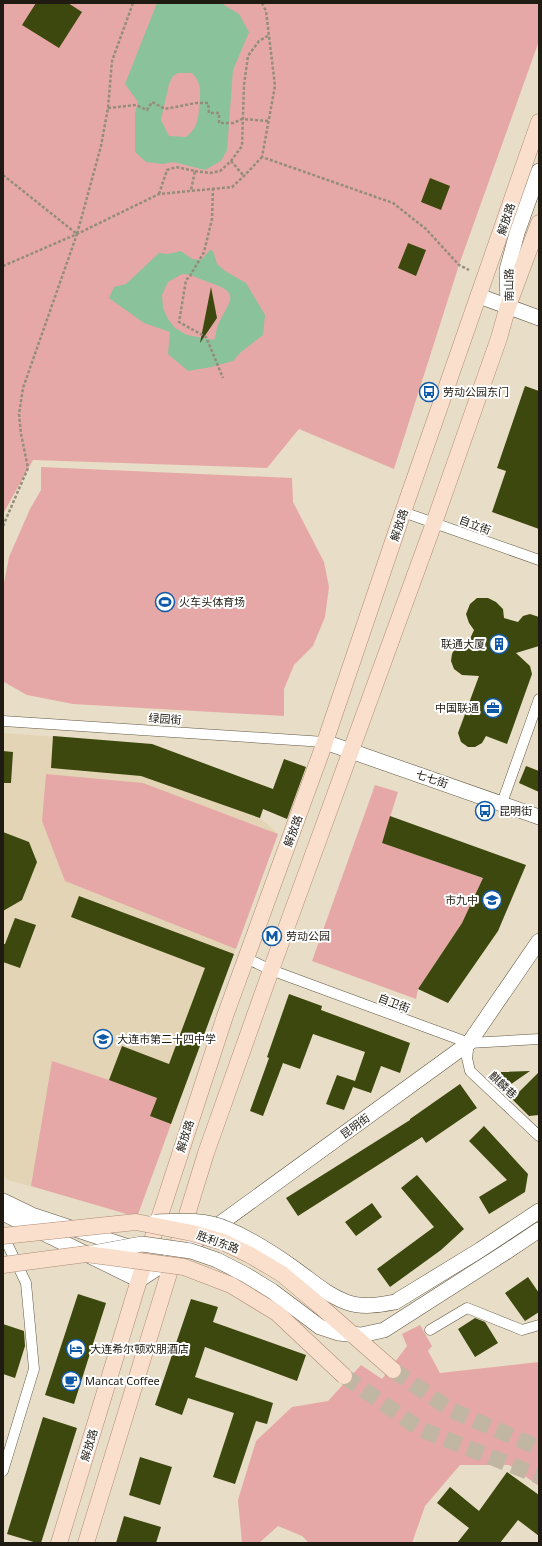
<svg xmlns="http://www.w3.org/2000/svg" width="542" height="1546" viewBox="0 0 542 1546" font-family="'Noto Sans','Noto Sans SC',sans-serif">
<style>
.built{fill:#e2d4b5}
.green{fill:#e6a8a7}
.water{fill:#89c29b;fill-rule:evenodd}
.building{fill:#3c480d}
.lines{fill:none;stroke-linecap:round;stroke-linejoin:round}
.primary-tunnel{stroke:#c0b6a2;stroke-width:16;stroke-dasharray:16 8;stroke-linecap:butt}
.street-casing{stroke:#615844;stroke-width:11}
.secondary-casing{stroke:#615844;stroke-width:16}
.primary-casing{stroke:#ad8c76;stroke-width:17}
.path{stroke:#958d7c;stroke-width:2.5;stroke-dasharray:3 2;stroke-linecap:butt}
.street{stroke:#fff;stroke-width:10}
.secondary{stroke:#fff;stroke-width:15}
.primary{stroke:#fbdfcd;stroke-width:16}
.secondary-bridge-casing{stroke:#615844;stroke-width:16;stroke-linecap:butt}
.primary-bridge-casing{stroke:#ad8c76;stroke-width:17;stroke-linecap:butt}
.secondary-bridge{stroke:#fff;stroke-width:15}
.primary-bridge{stroke:#fbdfcd;stroke-width:16}
.labels{text-anchor:middle;stroke-width:4;stroke-linejoin:round;paint-order:stroke}
.street-label{font-size:11px;fill:#1f1b13;stroke:#fff}
.poi-label{font-size:11px;fill:#1f1b13;stroke:#fff;text-anchor:start}
</style>
<rect width="100%" height="100%" fill="#e8ddc6"/>
<path class="built" d="M3,733l149,11 118,44 -10,30 18,16 -141,383 -106,-31 -21,-5 -7,-5z"/>
<path class="green" d="M3,3h536v38l-80,224 -65,204 -95,-40 -32,39 -234,-8 -30,54z
M41,467l251,11 1,24 31,60 5,25 -4,30 -12,29 -19,19 -10,24v27l-211,-12 -46,-9 -23,-13 -1,-1v-93l6,-31 21,-48 11,-19z
M46,774l97,9 135,51 -42,115 -171,-68 -23,-60z
M375,785l23,7 -16,51 101,35 -21,45 -44,66 -2,10 -104,-38z
M52,1061l57,19 48,18 -7,18 21,8 -34,93 -106,-31z
M420,1325l12,21 -4,5 12,22 99,-11v124l-30,-21h-49l-35,41 -13,37h-103l-7,-7 -24,-10 -19,17h-17l-4,-43 18,-59 36,-34 36,-6 33,-36 21,14 25,-33 -5,-12z"/>
<path class="water" d="M157,3h64l18,11 10,18 -16,38 -6,80 -6,11 -16,9 -32,-8 -10,2 -17,-2 -11,-10v-39l3,-11 -13,-18zM178,73h14c11,11 8,22 7,36 -1,13 -3,20 -13,28l-17,-1 -8,-16 8,-36 4,-8z
M210,250l3,1 4,13 8,7 21,12 19,32 -2,20 -22,17 -8,9 -22,6 -23,4 -20,-17 2,-22 -26,-9 -35,-25 5,-11 12,-3 33,-31 9,1 13,-3 11,8 9,1zM182,274c10,0 17,5 26,8 36,11 20,20 10,43 -2,5 -2,10 -4,15l-27,-5 -12,-7 -7,-9 -5,-11 -1,-13 6,-13z"/>
<path class="building" d="M36,3h32l14,9 -23,36 -37,-23z
M430,178l20,8 -9,24 -20,-8z
M408,243l18,7 -10,26 -18,-8z
M211,287l6,31 -17,25z
M525,386l14,5v138l-47,-17 14,-41 -9,-3z
M477,598h11l8,4 7,7 1,9 14,4 5,-6 7,-2 9,3v29l-23,7 14,13 2,8 -25,70 -21,-8 -4,7 -7,4h-7l-7,-5 -3,-9 21,-57 -17,-1 -8,-6 -3,-8 1,-7 4,-8 7,-5h6l5,-11 -5,-7 -3,-9 4,-10z
M53,736l99,8 121,45 11,-30 22,8 -19,52 -24,-10 -3,9 -119,-42 -90,-8z
M3,751l10,1 -2,31h-8z
M526,766l13,5v21l-20,-9z
M390,816l136,49 -28,66 -50,72 -30,-14 44,-66 21,-45 -101,-35z
M3,832l26,10 8,20 -15,38 -19,11z
M79,896l155,58 -63,170 -21,-8 7,-18 -48,-18 13,-34 47,18 36,-96 -134,-51z
M15,918l21,7 -16,43 -17,-6v-18h2z
M289,994l33,12 -1,4 89,33 -10,30 -19,-7 -10,27 -18,-6 -9,23 -18,-6 11,-29 18,6 10,-29 -52,-18 -13,35 -17,-6 -20,53 -13,-5 19,-53 -2,-1z
M530,1071l-29,20h-1l1,-19z
M539,1072v43l-10,1 -17,-17z
M460,1084l17,24 -51,35 -4,-6 -124,79 -12,-18 124,-78v-1z
M484,1126l44,48 -3,18 -36,22 -10,-17 28,-17 -38,-39z
M417,1175l47,54 -23,21 -51,37 -13,-18 57,-42 -33,-39z
M372,1203l10,14 -26,19 -11,-14z
M528,1277l11,16v19l-14,9 -20,-28z
M78,1294l28,9 -32,101 -29,-9z
M191,1299l27,8 -5,15 93,33 -9,26 -92,-34 -10,30 78,26 -6,21 -11,-3 -21,63 -22,-7 21,-64 -46,-15 -6,17 -27,-10z
M475,1318l10,4 13,21 -23,14 -17,-28z
M3,1324l21,7 1,15 -10,32 -12,-4z
M43,1417l34,11 -36,115h-4l-30,-9z
M140,1457l32,10 -12,38 -31,-10z
M507,1472l32,23v41l-21,-16 -18,23h-43l12,-15 -32,-25 13,-16 29,24z
M124,1516l37,11 -5,16h-40z"/>
<g class="lines">
<path class="primary-tunnel" d="M393,1370l58,40 88,38
M344,1376l76,53 119,47"/>
<g class="street-casing">
<path id="street" d="M403,512l136,48
M3,721l322,21
M502,803l37,-104
M246,958l25,12 198,73 70,-4
M469,1043l-2,15 3,13 69,65
M3,1235l23,48 8,86 -31,102
M430,1330l37,-22 55,22 17,-5"/>
</g>
<g class="secondary-casing">
<path id="secondary" d="M479,296l60,22
M508,305l-1,-35 10,-37 22,-62
M325,742l214,75
M3,1201l29,14 100,33
M3,1213l136,67 35,-23 295,-214 70,-102
M506,1252l33,-22
M395,1302l85,-52 59,-39"/>
</g>
<g class="primary-casing">
<path id="primary" d="M59,1543l80,-263 86,-264 100,-274 78,-230 136,-390
M86,1543l120,-390 65,-183 163,-447 65,-185 9,-32 31,-83"/>
</g>
<path class="path" d="M262,3l4,8 9,75 -13,71 131,46 33,26 33,36 10,5
M108,108l28,-3 11,5 5,-8 13,7 31,-6h12l1,10h10v10h14l9,-4 26,2
M231,161l13,15
M195,171l15,2 10,-2 11,-10 11,-15 2,-61 4,-29 11,-15 10,-6
M3,175l74,59 24,-88 7,-38 4,-47 21,-58
M213,188l-1,31 -8,33 -14,24 -4,4 -7,42 27,15 17,41
M159,194l8,-24 9,-3 19,4 -4,19
M3,266l74,-32 82,-40 73,-7 12,-11 18,-19
M3,526l25,-58 -7,-34 -2,-20 4,-26 54,-154"/>
<use href="#street" class="street"/>
<use href="#secondary" class="secondary"/>
<use href="#primary" class="primary"/>
<g class="secondary-bridge-casing">
<path id="secondary-bridge" d="M155,1222c24,-1 50,-3 72,7 24,10 47,25 68,40 17,12 32,26 51,33 16,6 33,3 49,0
M93,1253l49,-9 49,7 26,9 29,15 26,16 48,36 18,6 23,2 23,-5 122,-78"/>
</g>
<g class="primary-bridge-casing">
<path id="primary-bridge" d="M3,1236l133,-14 56,11 31,9 27,13 32,19 37,31 74,65
M3,1265l83,-11 98,13 47,18 46,28 67,63"/>
</g>
<use href="#secondary-bridge" class="secondary-bridge"/>
<use href="#primary-bridge" class="primary-bridge"/>
</g>
<defs>
<g id="bus-ring" transform="scale(1)"><circle r="9.5" fill="#fff" stroke="#0e59a8" stroke-width="1.5"/><path d="M-5-6H5V4H4V6H2V4H-2V6H-4V4H-5ZM-3.5-4V0h7V-4ZM-3.5 1.2v1.5H-2V1.2ZM2 1.2v1.5H3.5V1.2Z" fill="#0e59a8"/></g>
<g id="stadium-ring" transform="scale(1)"><circle r="9.5" fill="#fff" stroke="#0e59a8" stroke-width="1.5"/><path d="M0-5a6.5 5 0 1 0 0 10a6.5 5 0 1 0 0-10ZM-3.5-1.8h7v3.6h-7Z" fill="#0e59a8"/></g>
<g id="building-ring" transform="scale(1)"><circle r="9.5" fill="#fff" stroke="#0e59a8" stroke-width="1.5"/><path d="M-4-6H4V6H1V3H-1V6H-4ZM-2.5-4.3h1.7v1.8h-1.7ZM.8-4.3h1.7v1.8H.8ZM-2.5-1h1.7V.8h-1.7ZM.8-1h1.7V.8H.8Z" fill="#0e59a8"/></g>
<g id="office-ring" transform="scale(1)"><circle r="9.5" fill="#fff" stroke="#0e59a8" stroke-width="1.5"/><path d="M-6-3h4V-5.5h4V-3h4V5H-6ZM-1-4.5V-3h2v-1.5ZM-6 0V1H6V0Z" fill="#0e59a8"/></g>
<g id="school-ring" transform="scale(1)"><circle r="9.5" fill="#fff" stroke="#0e59a8" stroke-width="1.5"/><path d="M0-5L7-2L0 1L-7-2ZM-4 1L0 2.5L4 1V4Q0 6-4 4Z" fill="#0e59a8"/></g>
<g id="metro-ring" transform="scale(1)"><circle r="9.5" fill="#fff" stroke="#0e59a8" stroke-width="1.5"/><path d="M-5.5 5V-5H-3L0 0L3-5H5.5V5H3V-.5L0 4L-3-.5V5Z" fill="#0e59a8"/></g>
<g id="hotel-ring" transform="scale(1)"><circle r="9.5" fill="#fff" stroke="#0e59a8" stroke-width="1.5"/><path d="M-6-4.5h1.5V1H6V5H4.5V3h-9V5H-6ZM-4 0a1.8 1.8 0 1 1 3.6 0ZM.5 0V-2.5h3Q6-2.5 6 0Z" fill="#0e59a8"/></g>
<g id="cafe-ring" transform="scale(1)"><circle r="9.5" fill="#fff" stroke="#0e59a8" stroke-width="1.5"/><path d="M-5.5-4.5H6V0H3Q3 3.5 0 3.5H-2.5Q-5.5 3.5-5.5 0ZM3-3.2v2h1.7v-2ZM-6 4.5H4V6H-6Z" fill="#0e59a8"/></g>
</defs>
<g fill-rule="evenodd">
<use href="#bus-ring" x="429" y="392"/>
<use href="#stadium-ring" x="165" y="602"/>
<use href="#building-ring" x="499" y="644"/>
<use href="#office-ring" x="493" y="708"/>
<use href="#bus-ring" x="485" y="811"/>
<use href="#school-ring" x="492" y="900"/>
<use href="#metro-ring" x="272" y="936"/>
<use href="#school-ring" x="103" y="1039"/>
<use href="#hotel-ring" x="76" y="1349"/>
<use href="#cafe-ring" x="71" y="1381"/>
</g>
<g class="labels">
<g class="street-label">
<text transform="translate(506 219) rotate(-71)" y="4">解放路</text>
<text transform="translate(509 285) rotate(-91)" y="4">南山路</text>
<text transform="translate(399 525) rotate(-71)" y="4">解放路</text>
<text transform="translate(475 525) rotate(20)" y="4">自立街</text>
<text transform="translate(165 719) rotate(4)" y="4">绿园街</text>
<text transform="translate(432 779) rotate(19)" y="4">七七街</text>
<text transform="translate(293 831) rotate(-70)" y="4">解放路</text>
<text transform="translate(394 1003) rotate(20)" y="4">自卫街</text>
<text transform="translate(503 1085) rotate(44)" y="4">麒麟巷</text>
<text transform="translate(355 1126) rotate(-36)" y="4">昆明街</text>
<text transform="translate(185 1136) rotate(-72)" y="4">解放路</text>
<text transform="translate(218 1242) rotate(20)" y="4">胜利东路</text>
<text transform="translate(89 1445) rotate(-73)" y="4">解放路</text>
</g>
<g class="poi-label">
<text x="443" y="396">劳动公园东门</text>
<text x="179" y="606">火车头体育场</text>
<text x="485" y="648" text-anchor="end">联通大厦</text>
<text x="479" y="712" text-anchor="end">中国联通</text>
<text x="499" y="815">昆明街</text>
<text x="478" y="904" text-anchor="end">市九中</text>
<text x="286" y="940">劳动公园</text>
<text x="117" y="1043">大连市第二十四中学</text>
<text x="90" y="1353">大连希尔顿欢朋酒店</text>
<text x="85" y="1385">Mancat Coffee</text>
</g>
</g>
<rect width="542" height="1546" fill="none" stroke="#1f1b13" stroke-width="8"/>
</svg>
